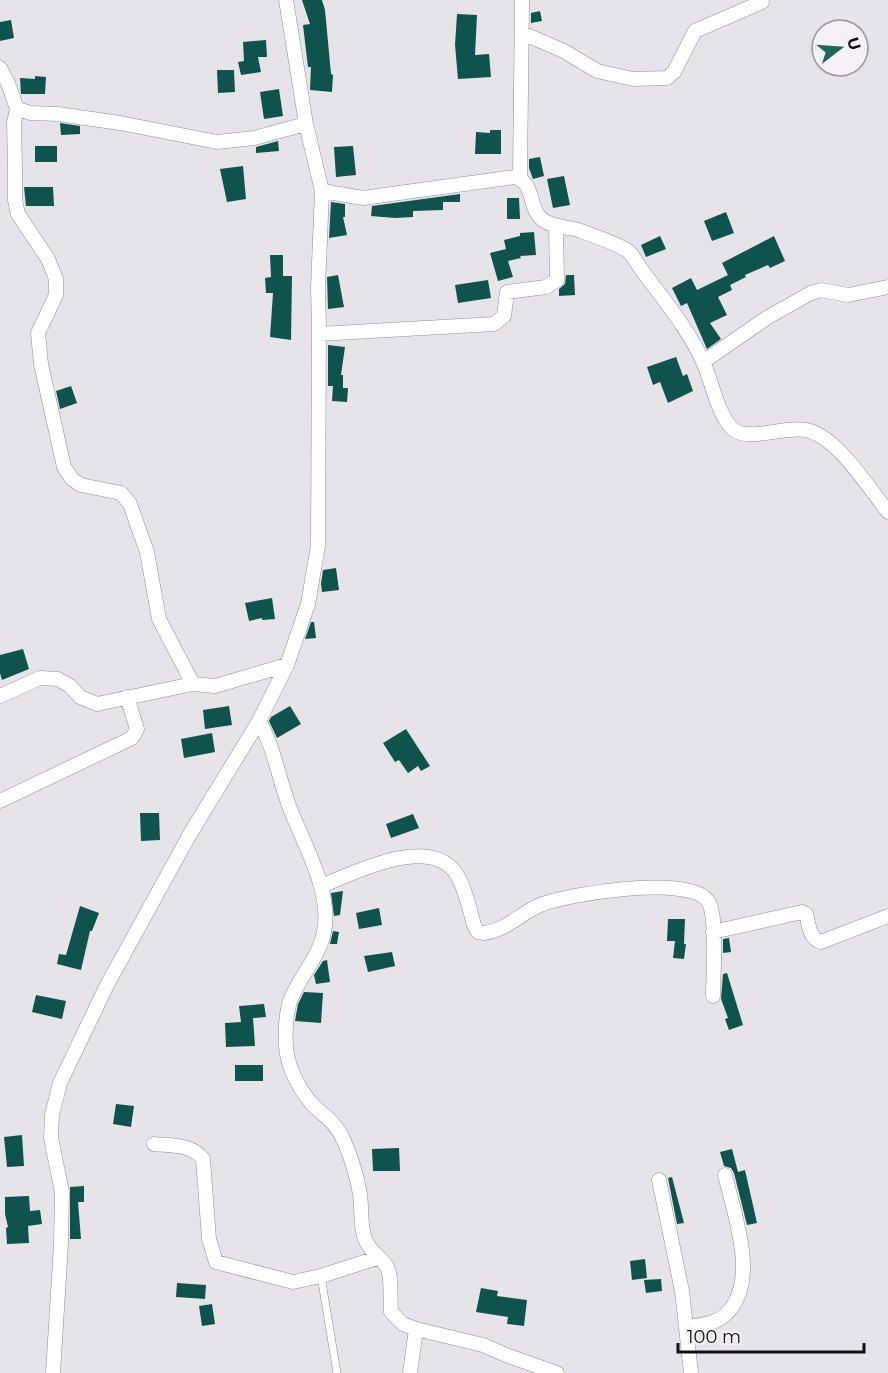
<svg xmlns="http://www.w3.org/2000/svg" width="888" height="1373" viewBox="0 0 888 1373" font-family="Montserrat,sans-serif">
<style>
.building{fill:#0f534d}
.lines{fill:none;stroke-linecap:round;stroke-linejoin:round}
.lane-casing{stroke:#908d91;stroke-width:8}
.street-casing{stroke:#908d91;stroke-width:15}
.lane{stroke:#fff;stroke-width:7}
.street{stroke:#fff;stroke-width:14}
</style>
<rect width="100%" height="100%" fill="#e7e4e9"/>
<path class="building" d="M302,0h20l3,10 6,64 2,1 -1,17 -22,-2 1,-23h-3l-5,-42 7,-1z
M540,11l2,10 -11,2v-10z
M457,14l20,1 -2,40 14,-1 2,23 -33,2 -3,-34z
M11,20l3,18 -14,3v-19z
M266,40l1,17h-9l3,15 -20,3 -3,-13 6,-1 -1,-19z
M217,70h17l1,22 -17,1z
M35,76l11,1 -1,17h-24l-1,-16 15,1z
M279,89l4,27 -19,3 -4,-27z
M60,123l20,3v8l-19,1z
M490,130h11v24h-26l1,-22 14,1z
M278,141l1,10 -23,2v-6z
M35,146h22v16h-22z
M353,146l3,29 -20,2 -2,-30z
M540,157l4,19 -11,3 -4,-11v-9z
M243,166l3,33 -19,3 -7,-33z
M564,176l6,29 -17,3 -6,-29z
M24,187h29l1,19h-28z
M460,194v8h-17v8l-30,1v6l-18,1 -24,-2 1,-10z
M507,198h12l1,21h-13z
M331,202l14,2v13h-2l4,18 -18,3z
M726,212l8,21 -22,8 -8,-20z
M534,232l2,23 -16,1 1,2 -13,3 5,16 -15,4 -8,-28 16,-4 -2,-9 16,-4v-3z
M660,236l6,13 -20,8 -5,-12z
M774,236l11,25 -15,7 -2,-3 -23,10 1,2 -16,8 2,5 -14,7 9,18 -17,8 11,16 -14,10 -20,-46 -6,3 -9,-18 19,-10 6,12 31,-15 -6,-12z
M270,255h13v21h9l-1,64 -21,-3 3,-44h-7l-1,-15 6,-1z
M338,275l6,32 -16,2 -1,-32z
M566,275h8l1,20 -16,1v-7l6,-5z
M488,280l3,18 -33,5 -3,-18z
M328,345l17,2 -4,28h2v13h5l-1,14 -15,-1 1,-15h-5z
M676,357l7,19 4,-2 6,17 -25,12 -8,-21 -7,3 -6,-18z
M71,386l6,17 -17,6 -4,-18z
M336,568l3,22 -17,2 -1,-8 2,-14z
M272,598l3,21 -13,1v-2l-13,3 -4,-18z
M311,622h3l2,16 -11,1z
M23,649l6,20 -27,11 -2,-7v-18z
M229,706l3,19 -27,4 -2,-19z
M290,706l11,18 -24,14 -8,-17 2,-4z
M406,729l24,37 -9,5 -3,-5 -10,7 -9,-13 -4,2 -12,-19z
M212,733l3,19 -31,6 -3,-19z
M140,813h19l1,27 -19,1z
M413,814l6,14 -28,10 -5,-14z
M343,891l-3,24 -6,1 -3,-23z
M80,906l19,7 -7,18h-2l-9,39 -24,-6 2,-10 7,1z
M379,908l3,17 -23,4 -3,-16z
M668,919h17l-1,25h2l-2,15 -11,-1 2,-17h-8z
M333,931l6,1 -2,12h-7z
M729,938l2,14 -8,1v-14z
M392,952l3,14 -27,6 -4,-16z
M327,960l3,22 -14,2 -2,-9 9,-14z
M727,973l16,52 -14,5 -4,-11 3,-1 -7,-19 2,-25z
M304,992l19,1 -2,30 -26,-2 3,-17z
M36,995l30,6 -4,18 -30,-7z
M264,1004l2,13 -13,1 2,28 -29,1 -1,-24 16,-1 -2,-16z
M235,1065h28v16h-28z
M116,1104l18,2 -3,21 -18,-3z
M22,1135l2,31 -17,1 -3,-30z
M399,1148l1,23h-27l-1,-22z
M732,1149l6,23 7,-2 12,53 -10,2 -13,-52 -3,-5 -7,-2 -4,-14z
M672,1177l12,46 -7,1 -9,-46z
M84,1186v16h-6l3,37h-11v-52z
M29,1196l1,15 10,-1 2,14 -14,2 1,17 -22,1 -1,-16 2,-1 -3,-13v-17z
M645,1259l2,19 -15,2 -2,-19z
M661,1279l1,12 -16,2 -2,-13z
M177,1283l29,2 -1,14 -29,-2z
M481,1288l17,3 -1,5 30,4 -3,26 -17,-2 1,-7 -32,-5z
M212,1304l3,20 -13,2 -3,-20z"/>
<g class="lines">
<g class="lane-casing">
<path id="lane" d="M321,1276l16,97"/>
</g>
<g class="street-casing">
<path id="street" d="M286,0l20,124 16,67 -4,97 1,40 -1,218 -10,58 -21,61 -28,56c16,28 20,60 32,90 14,35 41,82 33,121 -5,26 -25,45 -34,69 -4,12 -5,33 -4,45 1,20 13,43 26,58 13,13 24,18 32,37 7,16 13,36 16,53 2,14 0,32 5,45 5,14 17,18 22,28 5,8 3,34 4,45l12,12 13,5 67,16 23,10 51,18
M522,33l42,18 33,20 36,8 34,-1 7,-6 21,-41 67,-29
M0,68l8,15 9,26 14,4 27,1 62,9 97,19 37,-4 52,-14
M17,109l-3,13 1,45v33l3,14 30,45 8,20v16l-18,38 3,31 23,103 8,12 9,6 40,8 9,11 17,48 12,67 34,65
M520,178l2,-178
M322,191l41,7 152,-21c21,6 12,31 28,43 10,7 23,7 35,10 11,4 41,14 50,21 6,5 11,16 16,22 20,27 47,60 60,91 8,18 15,55 30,66 17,12 54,-6 76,1 30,10 58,56 78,81
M319,334l175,-10 10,-8 3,-24 39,-5 11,-7 -1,-54
M703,362l65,-45 43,-24 10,-3 27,5 40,-8
M0,696l40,-18 18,1 12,7 10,11 17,7 96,-20 22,2 72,-21
M0,801l132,-63 5,-9 -10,-32
M321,886c33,-13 106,-51 134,-14 9,12 15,38 19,53l4,7 6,1c21,-2 37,-20 56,-28 28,-11 149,-31 168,-4 10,15 5,75 5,95
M713,932l89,-20 4,2c3,11 3,24 15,28l67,-26
M154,1144c18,2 38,0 49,15l6,80 7,23 77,20 28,-6 56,-18
M659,1180l23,111 9,82
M686,1327c14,-2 30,-3 40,-13 34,-32 8,-100 -1,-139
M53,1373l8,-129 1,-52 -11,-54 1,-23 8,-32 47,-98 83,-151 69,-113
M410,1373l6,-44"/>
</g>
<use href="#lane" class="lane"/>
<use href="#street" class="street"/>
</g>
<g transform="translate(840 48) rotate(73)"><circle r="28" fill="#f5f1f6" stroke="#9a979a" stroke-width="1.5"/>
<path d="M0-4.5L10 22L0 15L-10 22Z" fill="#1e6860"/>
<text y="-9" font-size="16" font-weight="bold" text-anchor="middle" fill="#111011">U</text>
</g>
<path d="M678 1343v9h186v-9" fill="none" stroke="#111011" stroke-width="3"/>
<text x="687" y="1343" font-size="18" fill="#111011" stroke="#f5f1f6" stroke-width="4.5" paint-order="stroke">100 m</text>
</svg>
